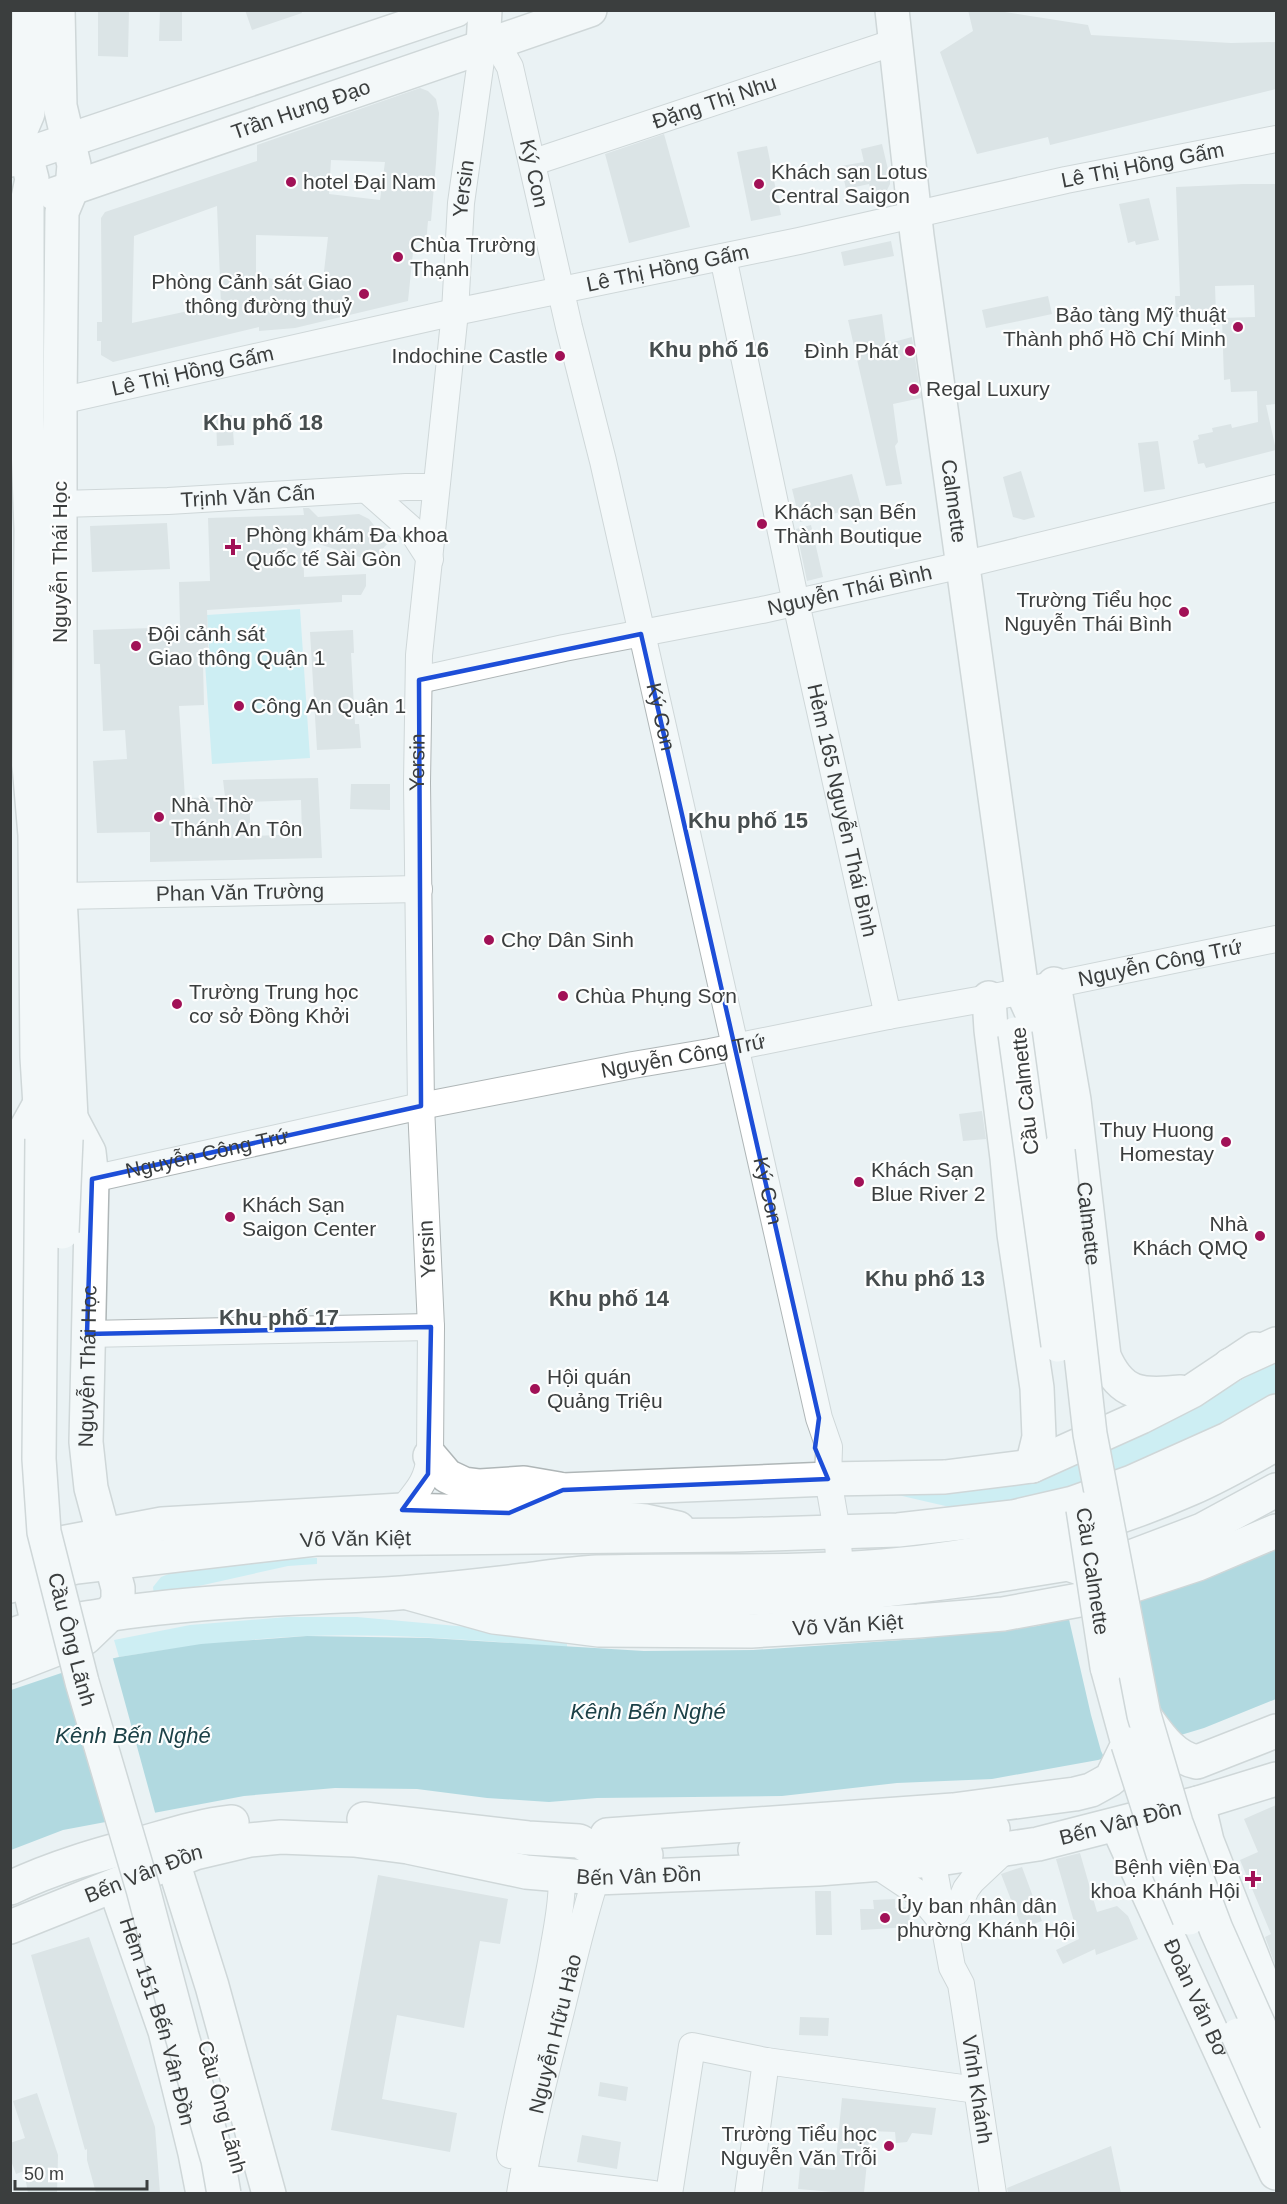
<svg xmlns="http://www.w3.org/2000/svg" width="1287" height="2204" viewBox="0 0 1287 2204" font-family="Helvetica,sans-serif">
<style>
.green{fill:#ace8f2}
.water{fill:#6ebbc8}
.pier{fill:#eaf2f4}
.building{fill:#cbd2d4;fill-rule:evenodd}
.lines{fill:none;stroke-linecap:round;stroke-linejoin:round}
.minor-casing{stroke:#afb6b7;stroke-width:28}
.major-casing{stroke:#afb6b7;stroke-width:36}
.highway-casing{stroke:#afb6b7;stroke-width:36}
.minor{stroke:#fff;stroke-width:26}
.major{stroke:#fff;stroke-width:33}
.highway{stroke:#fff;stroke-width:33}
.major-bridge-casing{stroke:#afb6b7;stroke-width:36;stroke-linecap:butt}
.major-bridge{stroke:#fff;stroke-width:33}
.marked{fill:none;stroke:#1d4ed8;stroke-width:4.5;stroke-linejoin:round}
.poi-dot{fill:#a11156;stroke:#fdfefe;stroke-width:2}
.labels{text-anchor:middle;stroke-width:4.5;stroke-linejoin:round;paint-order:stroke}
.street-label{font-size:21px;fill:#3b3e3e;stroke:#fdfefe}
.poi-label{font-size:21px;fill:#3b3e3e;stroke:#fdfefe;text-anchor:start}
.neighbourhood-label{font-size:22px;font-weight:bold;fill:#464d4e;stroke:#fdfefe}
.water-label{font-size:22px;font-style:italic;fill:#1c4147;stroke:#fdfefe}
</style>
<rect width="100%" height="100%" fill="#eaf2f4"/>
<path class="green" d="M300,609l10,149 -98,6 -7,-101 5,-1 -3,-47z
M1276,1361v34l-116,63 -107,37 -99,13 -82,-19 172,-11 83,-36z
M317,1558v6l-29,2 -134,30 -1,-9 8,-10 20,-8 96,-10z
M287,1617h70l210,19v11c-86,-6 -174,-14 -261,-11 -63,3 -125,11 -187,21l-5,-17 76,-15z"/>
<path class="water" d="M1276,1544v155l-72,29 -106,32 -106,19 -95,4 -115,13 -185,2 -48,4 -62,-4 -70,-9 -82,-1 -91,8 -181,34 -52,20v-160l77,-26 31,-7 82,-13 106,-8 122,2 215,13 109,-1 165,-11 119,-13 100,-25z"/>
<path class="pier" d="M1135,1598l22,97 10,36 -61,30 -5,-10 -10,-36 -23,-100z
M112,1655l44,161 -46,8 -23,-163z"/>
<path class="building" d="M98,10h31l-1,47 -30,-1z
M160,10h22v31h-23z
M245,10h56l1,3 -50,17z
M968,10h24l96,15 3,10 140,8 45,-1v47l-226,56 -2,-8 -71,17 -37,-102 33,-21z
M420,88l8,3 8,8 3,14 -3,50 -5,58h-3l-2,22 -12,-1 -6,59 -113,27 -36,3v-4l-146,35 -12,-7v-14h-4v-19h5l-1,-104 4,-6 152,-51v-16zM331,160l54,2 -5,38 -51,-6zM217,206l4,98 -89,19 2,-87zM256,235l72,2 -5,43 -21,-1v7l-46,-11z
M664,134l26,93 -61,16 -24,-89z
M882,144l8,34v6l-4,8 -13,6 -4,-14 -23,5 -5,-23 23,-4 -3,-13z
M767,146l14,69 -30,6 -14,-69z
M1243,184h33v220l-10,1 10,45 -70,18 -2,-5 -6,1 -5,-23 6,-2 -1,-4 15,-3 -1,-4 19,-4 1,4 26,-6 -1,-31 -26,1 -1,-13 -6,1 -2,-62 33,-1 -1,-32 -39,1 1,29 -40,2 -1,-21h5l-4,-109z
M1149,198l10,42 -23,5 -1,-4 -7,2 -9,-39z
M891,241l3,15 -50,10 -3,-14z
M1048,296l4,18 -66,14 -4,-18z
M882,314l4,30 26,-7 9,61 -28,6 5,38 -3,4 7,38 -16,2 -38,-166z
M232,415l2,30 -17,1 -1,-30z
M1158,441l7,48 -21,3 -6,-49z
M1021,471l14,46 -11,3 -11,-3 -10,-40z
M852,474l9,33 -61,15 -8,-33z
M303,508h6l9,9 41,-3 10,5 19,24 -16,18 -69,-22 1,38 62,-3v12l-5,9h-19v7l-135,8 2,54h-6l1,41 -25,1 6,92 40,-1 -2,-17 95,-2 4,80 -172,4v-30l-53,1 -4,-72 34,-2 -2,-29 -22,1 -3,-67h-6l-1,-34 87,-3 -1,-45 31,-1 -2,-63 96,-3zM301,800l1,34 -51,2 -2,-34z
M167,523l3,46 -78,3 -2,-46z
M811,525l12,52 -16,4 -11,-52z
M353,630l1,23h-3l4,71h4l2,24 -44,2 -7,-118z
M351,784h39v26l-40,-1z
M982,1111l4,28 -23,2 -4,-27z
M1276,1805v162l-11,-30 6,-3 -31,-74 18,-8 -14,-33z
M1080,1853l17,59 20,-6 11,10 10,23 -42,16 -1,-6 -32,15 -7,-14 23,-11 -23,-80z
M1022,1867l20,54 -20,7 -21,-54z
M378,1875l130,24 -8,45 -20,-3 -16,87 -67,-13 -15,84 75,14 -7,39 -119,-22z
M815,1891h16l1,44h-16z
M895,1899v9l14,-1 1,20 -49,3 -1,-21h14l-1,-9z
M89,1937l66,190 5,66h-64l-9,-33v-11l-2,1 -54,-195z
M800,2017l29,1 -1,18 -29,-1z
M600,2082l28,5 -2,14 -28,-5z
M37,2093l21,62 -1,38h-29l-4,-22 -8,3 -6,-16v-15l15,-5 -12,-37z
M842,2098l94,10 -4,27 -20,-2 -5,9 -11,1 -1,-11 -25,-1 -6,62h-32l1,-1 -35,-3 2,-22 35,3z
M582,2135l39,7 -4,27 -40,-7z
M1111,2146l10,47h-113l-1,-5z"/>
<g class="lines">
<g class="minor-casing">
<g id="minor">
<path id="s1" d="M488,29l22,38 59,260 34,134 216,957 10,29 -1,32 9,52 3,38"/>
<path id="s2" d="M534,162l361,-120"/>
<path id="s3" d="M723,257l73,346 92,413"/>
<path id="s4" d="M60,401l395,-89 344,-71 267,-61 210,-41"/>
<path d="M367,490l43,38 20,31"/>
<path id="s5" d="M60,504l108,-3 238,-14h30"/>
<path id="s6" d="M419,680l145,-32 198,-38 200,-45 314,-77"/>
<path id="s7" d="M60,896l359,-7"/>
<path id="s8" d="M92,1179l329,-73 212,-41 77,-13 178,-36 101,-18 287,-59"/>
<path d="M87,1334l344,-7"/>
<path id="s9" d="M402,1510c16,-20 25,-28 28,-54l1,-129 -10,-221 -4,-323 2,-128 36,-343 6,-109 22,-157"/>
<path id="s10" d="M929,1843l23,124 9,17 3,19 29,191"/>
<path d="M876,1865l42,28 25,30"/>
<path d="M956,1912l10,-23 6,-8 33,-31"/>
<path d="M510,2155c11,-65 29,-128 41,-193 5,-29 11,-57 11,-86"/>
<path d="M523,2178l130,16"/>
<path id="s11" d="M520,2194c10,-62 26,-123 41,-183 11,-45 21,-90 35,-133"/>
<path d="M669,2194l23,-148 74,15 211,29"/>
<path d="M748,2194l18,-133"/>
</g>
</g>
<g class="major-casing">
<g id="major">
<path d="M29,10l-1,103 -8,19 12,47 -5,24v214l4,113 -2,235 6,70 2,222 5,82"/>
<path d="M58,10l2,96 14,59 -2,23 -10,24 -2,189v495l11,222 -5,21"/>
<path id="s12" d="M892,10l25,226 105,755 18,40 18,120"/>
<path d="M483,46l2,-36"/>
<path d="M10,160l446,-150"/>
<path id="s13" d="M55,194l535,-184"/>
<path id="s14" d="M1054,984l20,116 30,256c17,40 38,40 77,36"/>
<path d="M989,998l2,32 16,128 7,76 23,154 2,49 -7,29"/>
<path d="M38,1107l-15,27 -8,53 1,258 3,94 25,114"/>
<path d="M430,1456l17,20 17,8 16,2 44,-3 35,6"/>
<path d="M509,1513l33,-17 21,-6 265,-11 117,-2 87,-11 109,-49 51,-26 63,-42"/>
<path d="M10,1557l51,-14 101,-19 240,-14 162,4 82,7 32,7"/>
<path d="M1115,1563l87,-33 74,-40"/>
<path id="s15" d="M408,1593l86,24 105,13 152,1 167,-10 85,-7 98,-18 97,-32 78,-33"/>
<path id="s16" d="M10,1667l75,-29 25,-24 8,-12v-14l-27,-100 -5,-46 6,-263 -3,-27 -18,-34"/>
<path d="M1144,1715c14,19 28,42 53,47l79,-31"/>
<path d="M1198,1803l9,38 69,176"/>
<path d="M364,1819l164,19 51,3 25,14h42"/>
<path id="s17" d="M1117,1825l159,348"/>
<path d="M607,1835l346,-25 122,-16 16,-4 20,-11 17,-35 -21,-77"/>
<path d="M755,1850l146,-11 92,-10"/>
<path d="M173,1862l39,124 57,208"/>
<path id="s18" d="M115,1887l50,144 30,122 8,41"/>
<path d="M10,1888c44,-21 90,-34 136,-46 28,-8 57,-17 86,-20"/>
<path id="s19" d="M10,1927l185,-74 55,-13 31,-3 73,3 54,7 118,25 70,6 222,-9 114,-9 106,-16 160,-41 78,-24"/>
</g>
</g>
<g class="highway-casing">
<g id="highway">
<path d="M1230,1365l46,-21"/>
<path id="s20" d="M10,1586l18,-7 48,-12 239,-28 420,-4 163,-5 115,-13 60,-14 59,-21 96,-43 48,-28"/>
<path d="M508,1599h228l124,-6 114,-14 94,-15 12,4 14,9"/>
<path d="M10,1636c29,-12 58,-15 89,-20 87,-14 176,-17 265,-21 54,-2 108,-9 162,-15 23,-3 47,-7 71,-8 95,-3 190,2 286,-6 106,-9 209,-34 307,-77 30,-13 58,-29 86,-45"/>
</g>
</g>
<use href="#minor" class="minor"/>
<use href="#major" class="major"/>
<use href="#highway" class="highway"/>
<g class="major-bridge-casing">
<g id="major-bridge">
<path d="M1015,1034l43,311"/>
<path id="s21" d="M42,1139l-3,320 5,73 38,150 61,207 39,147 36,124 6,34"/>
<path d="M1058,1151l32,283 54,281 32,108 40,106 60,135"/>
<path d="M62,1232l4,-93"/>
<path id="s22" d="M1083,1509l24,158"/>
<path d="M1128,1744l39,122 22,52"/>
<path d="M1238,2035l38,86"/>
</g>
</g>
<use href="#major-bridge" class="major-bridge"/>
</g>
<path d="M0 0H1287V2204H0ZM641,634l178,784 -4,30 13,31 -265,11 -54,23 -107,-3 26,-36 3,-147 -344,7 5,-155 329,-73 -2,-426z" fill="#eaf2f4" fill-opacity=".55" fill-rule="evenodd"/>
<path class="marked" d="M641,634l178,784 -4,30 13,31 -265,11 -54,23 -107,-3 26,-36 3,-147 -344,7 5,-155 329,-73 -2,-426z"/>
<g class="poi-dot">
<circle cx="291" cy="182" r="6"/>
<circle cx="759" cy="184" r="6"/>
<circle cx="398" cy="257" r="6"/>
<circle cx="364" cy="294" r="6"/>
<circle cx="1238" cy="327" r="6"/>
<circle cx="910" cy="351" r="6"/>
<circle cx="560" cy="356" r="6"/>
<circle cx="914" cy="389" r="6"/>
<circle cx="762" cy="524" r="6"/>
<path d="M230 538h6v6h6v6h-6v6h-6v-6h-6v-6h6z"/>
<circle cx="1184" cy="612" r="6"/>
<circle cx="136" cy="646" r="6"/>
<circle cx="239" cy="706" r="6"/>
<circle cx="159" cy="817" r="6"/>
<circle cx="489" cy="940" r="6"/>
<circle cx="563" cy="996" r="6"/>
<circle cx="177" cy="1004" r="6"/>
<circle cx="1226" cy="1142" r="6"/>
<circle cx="859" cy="1182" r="6"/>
<circle cx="230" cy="1217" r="6"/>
<circle cx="1260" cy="1236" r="6"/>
<circle cx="535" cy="1389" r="6"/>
<path d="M1250 1870h6v6h6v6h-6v6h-6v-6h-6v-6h6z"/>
<circle cx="885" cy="1918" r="6"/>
<circle cx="889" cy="2146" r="6"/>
</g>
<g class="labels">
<g class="street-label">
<text dy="7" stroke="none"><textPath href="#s2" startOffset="190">Ðặng Thị Nhu</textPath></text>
<text dy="7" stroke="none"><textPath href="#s13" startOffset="260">Trần Hưng Đạo</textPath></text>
<text dy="7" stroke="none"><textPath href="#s4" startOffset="1108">Lê Thị Hồng Gấm</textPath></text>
<text dy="7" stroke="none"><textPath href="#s1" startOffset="153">Ký Con</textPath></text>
<text dy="7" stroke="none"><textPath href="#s9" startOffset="1332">Yersin</textPath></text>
<text dy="7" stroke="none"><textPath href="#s4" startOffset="622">Lê Thị Hồng Gấm</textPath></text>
<text dy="7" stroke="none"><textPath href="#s4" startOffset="136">Lê Thị Hồng Gấm</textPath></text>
<text dy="7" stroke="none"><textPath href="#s5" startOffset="188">Trịnh Văn Cấn</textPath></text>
<text dy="7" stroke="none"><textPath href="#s12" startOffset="495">Calmette</textPath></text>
<text transform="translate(60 562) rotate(-90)" y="7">Nguyễn Thái Học</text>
<text dy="7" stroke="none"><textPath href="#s6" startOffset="440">Nguyễn Thái Bình</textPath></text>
<text dy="7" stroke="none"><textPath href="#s1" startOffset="711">Ký Con</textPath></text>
<text dy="7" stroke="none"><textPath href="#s9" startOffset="756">Yersin</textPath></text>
<text dy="7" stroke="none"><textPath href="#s3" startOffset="566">Hẻm 165 Nguyễn Thái Bình</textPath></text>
<text dy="7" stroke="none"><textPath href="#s7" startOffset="180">Phan Văn Trường</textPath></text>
<text dy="7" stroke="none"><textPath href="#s8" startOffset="1090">Nguyễn Công Trứ</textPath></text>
<text dy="7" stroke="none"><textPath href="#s8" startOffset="604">Nguyễn Công Trứ</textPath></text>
<text transform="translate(1025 1091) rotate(-96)" y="7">Cầu Calmette</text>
<text dy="7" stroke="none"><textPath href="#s8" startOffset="118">Nguyễn Công Trứ</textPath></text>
<text dy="7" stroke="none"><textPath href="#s1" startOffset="1197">Ký Con</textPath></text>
<text dy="7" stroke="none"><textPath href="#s14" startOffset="242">Calmette</textPath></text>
<text transform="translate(427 1249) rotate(-93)" y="7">Yersin</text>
<text dy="7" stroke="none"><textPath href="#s16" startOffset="369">Nguyễn Thái Học</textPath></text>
<text dy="7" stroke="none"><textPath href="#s20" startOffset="350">Võ Văn Kiệt</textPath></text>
<text dy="7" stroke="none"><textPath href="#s22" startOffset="63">Cầu Calmette</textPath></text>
<text dy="7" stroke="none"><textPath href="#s15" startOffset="444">Võ Văn Kiệt</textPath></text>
<text dy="7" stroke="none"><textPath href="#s21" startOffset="504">Cầu Ông Lãnh</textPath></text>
<text dy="7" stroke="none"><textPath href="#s19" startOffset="1134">Bến Vân Đồn</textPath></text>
<text dy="7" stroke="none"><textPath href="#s19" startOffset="144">Bến Vân Đồn</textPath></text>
<text dy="7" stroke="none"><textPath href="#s19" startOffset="648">Bến Vân Đồn</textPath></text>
<text dy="7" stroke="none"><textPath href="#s17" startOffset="190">Đoàn Văn Bơ</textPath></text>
<text dy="7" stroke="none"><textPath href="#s18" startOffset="141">Hẻm 151 Bến Vân Đồn</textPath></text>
<text dy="7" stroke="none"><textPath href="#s11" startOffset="164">Nguyễn Hữu Hào</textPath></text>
<text dy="7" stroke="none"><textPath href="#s10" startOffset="252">Vĩnh Khánh</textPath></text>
<text transform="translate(222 2107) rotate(75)" y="7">Cầu Ông Lãnh</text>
</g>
<g class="poi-label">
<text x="771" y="179">Khách sạn Lotus<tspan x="771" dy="24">Central Saigon</tspan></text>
<text x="303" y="189">hotel Đại Nam</text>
<text x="410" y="252">Chùa Trường<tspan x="410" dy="24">Thạnh</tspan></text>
<text x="352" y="289" text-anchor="end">Phòng Cảnh sát Giao<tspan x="352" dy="24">thông đường thuỷ</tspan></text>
<text x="1226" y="322" text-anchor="end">Bảo tàng Mỹ thuật<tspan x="1226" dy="24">Thành phố Hồ Chí Minh</tspan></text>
<text x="898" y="358" text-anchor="end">Đình Phát</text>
<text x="548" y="363" text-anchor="end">Indochine Castle</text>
<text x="926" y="396">Regal Luxury</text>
<text x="774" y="519">Khách sạn Bến<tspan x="774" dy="24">Thành Boutique</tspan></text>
<text x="246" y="542">Phòng khám Đa khoa<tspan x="246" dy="24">Quốc tế Sài Gòn</tspan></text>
<text x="1172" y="607" text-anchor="end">Trường Tiểu học<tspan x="1172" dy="24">Nguyễn Thái Bình</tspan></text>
<text x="148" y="641">Đội cảnh sát<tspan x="148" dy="24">Giao thông Quận 1</tspan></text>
<text x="251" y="713">Công An Quận 1</text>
<text x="171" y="812">Nhà Thờ<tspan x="171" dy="24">Thánh An Tôn</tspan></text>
<text x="501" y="947">Chợ Dân Sinh</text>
<text x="189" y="999">Trường Trung học<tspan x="189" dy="24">cơ sở Đồng Khởi</tspan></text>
<text x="575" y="1003">Chùa Phụng Sơn</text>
<text x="1214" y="1137" text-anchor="end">Thuy Huong<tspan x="1214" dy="24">Homestay</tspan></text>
<text x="871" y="1177">Khách Sạn<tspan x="871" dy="24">Blue River 2</tspan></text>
<text x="242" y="1212">Khách Sạn<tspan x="242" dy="24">Saigon Center</tspan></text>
<text x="1248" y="1231" text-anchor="end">Nhà<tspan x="1248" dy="24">Khách QMQ</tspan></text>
<text x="547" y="1384">Hội quán<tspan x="547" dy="24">Quảng Triệu</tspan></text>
<text x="1240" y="1874" text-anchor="end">Bệnh viện Đa<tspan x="1240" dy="24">khoa Khánh Hội</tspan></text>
<text x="897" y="1913">Ủy ban nhân dân<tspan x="897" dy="24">phường Khánh Hội</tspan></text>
<text x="877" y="2141" text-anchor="end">Trường Tiểu học<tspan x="877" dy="24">Nguyễn Văn Trỗi</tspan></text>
</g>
<g class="neighbourhood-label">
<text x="709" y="357">Khu phố 16</text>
<text x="263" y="430">Khu phố 18</text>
<text x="748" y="828">Khu phố 15</text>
<text x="925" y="1286">Khu phố 13</text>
<text x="609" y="1306">Khu phố 14</text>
<text x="279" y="1325">Khu phố 17</text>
</g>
<g class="water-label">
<text x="648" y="1719">Kênh Bến Nghé</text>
<text x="133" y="1743">Kênh Bến Nghé</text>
</g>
</g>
<rect width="1287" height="2204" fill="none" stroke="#3b3e3e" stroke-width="24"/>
<path d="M15 2180v9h132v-9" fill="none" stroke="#3b3e3e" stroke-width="3"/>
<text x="24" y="2180" font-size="18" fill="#3b3e3e" stroke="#fdfefe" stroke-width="4.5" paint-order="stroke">50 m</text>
</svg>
